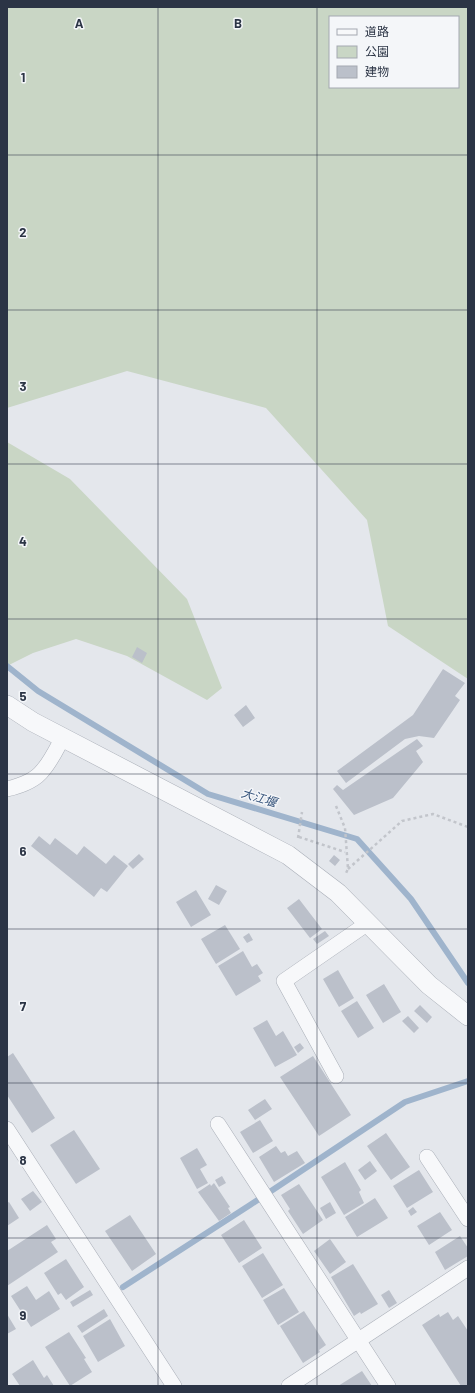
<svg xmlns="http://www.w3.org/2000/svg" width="475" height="1393" viewBox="0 0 475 1393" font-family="Barlow,'Noto Sans JP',sans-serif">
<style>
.green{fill:#c9d6c5;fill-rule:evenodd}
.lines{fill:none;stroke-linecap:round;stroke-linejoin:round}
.stream{stroke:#9fb4cc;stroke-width:6}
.building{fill:#bbc0ca}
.minor-casing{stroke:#a9aeb7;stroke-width:16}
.tertiary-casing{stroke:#a9aeb7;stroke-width:20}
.path{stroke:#c2c5cb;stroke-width:2.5;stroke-dasharray:3 3;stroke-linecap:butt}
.minor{stroke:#f7f8fa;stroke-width:15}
.tertiary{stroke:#f7f8fa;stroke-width:19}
.grid{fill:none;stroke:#2b3445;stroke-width:1;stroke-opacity:0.55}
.labels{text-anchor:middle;stroke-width:3;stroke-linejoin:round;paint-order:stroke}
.water-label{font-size:12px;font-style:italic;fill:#34527a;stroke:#f4f6f9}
.grid-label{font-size:13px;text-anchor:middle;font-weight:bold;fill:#2b3445;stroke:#f4f6f9;stroke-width:3;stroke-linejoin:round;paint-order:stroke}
</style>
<rect width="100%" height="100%" fill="#e4e7ec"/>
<path class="green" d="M7,7h461v672l-80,-53 -21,-106 -101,-112 -139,-37 -120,37zM330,17h128v70h-128z
M7,442l63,37 117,120 35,89 -15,12 -80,-44 -51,-17 -43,14 -26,13z"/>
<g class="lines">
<path class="stream" d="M7,666l31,25 170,103 149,45 54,60 57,84
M123,1287l127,-82 155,-103 63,-21"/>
</g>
<path class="building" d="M137,647l10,6 -5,10 -10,-6z
M443,669l22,14 -10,13 5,4 -26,38 -15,-2 -14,3 -59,44 -9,-12 76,-56z
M246,705l9,13 -12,9 -9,-12z
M417,739l6,7 -7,5 7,11 -30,36 -39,17 -21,-26 4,-4 6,5z
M39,836l11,9 5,-7 22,17 7,-9 22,18 8,-9 14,11 -21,26 -6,-4 -7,9 -63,-51z
M139,854l5,5 -11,10 -5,-5z
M334,855l6,5 -5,6 -6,-5z
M216,885l11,6 -8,14 -11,-6z
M196,890l15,25 -20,12 -15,-25z
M299,899l23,30 -12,9 -23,-30z
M225,925l15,24 -24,15 -15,-25z
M325,931l4,5 -12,8 -4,-5z
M249,933l4,7 -6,3 -4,-6z
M243,951l9,16 5,-3 6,9 -5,3 3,5 -25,15 -18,-30z
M338,970l16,28 -15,9 -16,-28z
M384,984l17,28 -18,11 -17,-28z
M357,1001l17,27 -16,10 -17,-27z
M420,1005l12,12 -5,6 -13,-12z
M408,1016l11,12 -5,5 -12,-12z
M267,1020l9,16 7,-5 14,24 -22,12 -22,-39z
M300,1043l4,5 -6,5 -4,-6z
M13,1053l42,65 -23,15 -25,-38v-38z
M313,1056l38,59 -32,21 -39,-59z
M265,1099l7,10 -17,11 -7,-10z
M260,1120l13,21 -20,12 -13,-21z
M74,1130l26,39 -24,15 -26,-39z
M386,1133l24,34 -19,13 -24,-34z
M276,1146l5,7 4,-2 3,5 9,-5 8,12 -31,19 -15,-25z
M197,1148l10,17 -7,4 8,14 -11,6 -17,-31z
M370,1161l7,10 -12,9 -7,-10z
M345,1162l16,28 -2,2 5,11 -20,12 -23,-38z
M419,1170l14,22 -26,16 -14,-22z
M222,1176l4,7 -7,4 -4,-7z
M214,1183l16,24 -2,1 3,5 -12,8 -21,-29 12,-8 1,2z
M299,1184l24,36 -20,14 -15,-23 2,-2 -9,-14z
M33,1191l9,11 -12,9 -9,-12z
M375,1198l13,20 -31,19 -12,-20z
M9,1202l10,16 -12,8v-23z
M330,1202l6,11 -10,6 -6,-11z
M413,1207l4,5 -6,4 -3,-5z
M440,1212l12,18 -23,15 -12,-19z
M130,1215l26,39 -24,17 -27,-40z
M244,1220l18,28 -23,15 -18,-28z
M47,1225l9,14 -5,3 7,10 -51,34v-35z
M460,1236l8,12v8l-23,14 -10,-18z
M330,1239l16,23 -16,12 -16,-23z
M263,1253l20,32 -21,13 -20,-32z
M66,1259l18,28 -18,13 -5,-7 -3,2 -14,-22z
M353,1264l25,40 -17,10 -1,-2 -6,4 -23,-39z
M27,1286l9,14 13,-9 11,18 -29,18 -20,-31z
M284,1288l15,24 -21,13 -15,-25z
M90,1290l3,5 -20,12 -3,-5z
M389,1290l8,13 -8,5 -8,-13z
M104,1309l4,7 -26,17 -5,-7z
M304,1311l22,34 -7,5 1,2 -17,11 -23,-37z
M448,1312l5,8 5,-4 10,15v55h-7l-39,-61 17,-11 1,3z
M7,1314l9,15 -9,5z
M110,1319l15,27 -27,16 -15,-26z
M69,1332l17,26 -2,1 8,13 -22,14 -25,-39z
M33,1360l11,18 3,-3 7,11h-34l-8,-12z
M362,1371l10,15h-34z"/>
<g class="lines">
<g class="minor-casing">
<path id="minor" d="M7,789c13,-3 28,-8 36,-19 8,-9 14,-22 20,-33
M336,1076l-52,-95 84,-58
M218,1124l170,262
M7,1129l167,257
M427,1157l41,62
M289,1386l179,-118"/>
</g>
<g class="tertiary-casing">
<path id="tertiary" d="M7,705l26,17 255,133 50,38 91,92 39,31"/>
</g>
<path class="path" d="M336,806l9,22 3,41 -3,6
M299,837l46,15
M298,838l4,-26
M348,869l54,-48 31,-7 35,13"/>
<use href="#minor" class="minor"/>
<use href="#tertiary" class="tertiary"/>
</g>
<path class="grid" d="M158,7v1379M317,7v1379M7,155h461M7,310h461M7,464h461M7,619h461M7,774h461M7,929h461M7,1083h461M7,1238h461"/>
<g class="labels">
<g class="water-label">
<text transform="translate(259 798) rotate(17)" y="4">大江堰</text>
</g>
</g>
<g class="grid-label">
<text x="79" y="28">A</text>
<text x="238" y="28">B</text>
<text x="23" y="82">1</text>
<text x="23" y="237">2</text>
<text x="23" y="391">3</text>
<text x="23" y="546">4</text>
<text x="23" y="701">5</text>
<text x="23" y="856">6</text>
<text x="23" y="1011">7</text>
<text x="23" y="1165">8</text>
<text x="23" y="1320">9</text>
</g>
<rect width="475" height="1393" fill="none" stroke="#2b3445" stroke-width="16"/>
<rect x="329" y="16" width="130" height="72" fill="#f4f6f9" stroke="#a4a8b1"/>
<rect x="337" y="29" width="20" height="6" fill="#f7f8fa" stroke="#a4a8b1"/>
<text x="365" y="36" font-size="12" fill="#2b3445">道路</text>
<rect x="337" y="46" width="20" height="12" fill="#c9d6c5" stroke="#a4a8b1"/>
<text x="365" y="56" font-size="12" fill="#2b3445">公園</text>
<rect x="337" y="66" width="20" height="12" fill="#bbc0ca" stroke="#a4a8b1"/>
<text x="365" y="76" font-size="12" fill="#2b3445">建物</text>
</svg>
